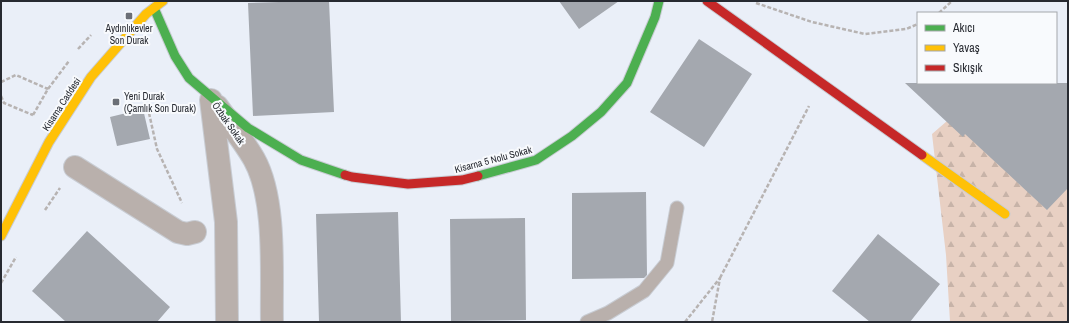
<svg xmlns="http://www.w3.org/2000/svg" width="1069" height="323" viewBox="0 0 1069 323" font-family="'Archivo Narrow',sans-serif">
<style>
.forest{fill:url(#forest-firs)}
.building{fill:#a4a8af}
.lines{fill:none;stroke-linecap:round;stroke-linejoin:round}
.lane-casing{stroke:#c8ccd3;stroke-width:15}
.street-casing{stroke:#c8ccd3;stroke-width:24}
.fast-casing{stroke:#c8ccd3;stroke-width:11}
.slow-casing{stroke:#c8ccd3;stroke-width:11}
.jam-casing{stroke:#c8ccd3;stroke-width:11}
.path{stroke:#b7b3b2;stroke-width:2.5;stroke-dasharray:4 2;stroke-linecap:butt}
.lane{stroke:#b9b0ac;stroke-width:13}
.street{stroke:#b9b0ac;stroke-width:22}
.fast{stroke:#4caf50;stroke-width:9}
.slow{stroke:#ffc107;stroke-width:9}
.jam{stroke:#c62828;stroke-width:9}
.poi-dot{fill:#6b6f77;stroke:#f8fafd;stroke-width:1.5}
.labels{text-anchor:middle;stroke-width:4;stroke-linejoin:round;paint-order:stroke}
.poi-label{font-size:10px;fill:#272a31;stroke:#f8fafd}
.street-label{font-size:10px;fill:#272a31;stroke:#f8fafd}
</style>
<defs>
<pattern id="forest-firs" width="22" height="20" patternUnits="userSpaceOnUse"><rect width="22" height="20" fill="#e8d0c3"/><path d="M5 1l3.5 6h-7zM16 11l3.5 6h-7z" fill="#c7b3a8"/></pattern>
</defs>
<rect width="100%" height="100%" fill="#eaeff8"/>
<path class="forest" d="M991,83l77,41v198h-118l-4,-67 -14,-121z"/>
<path class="building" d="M312,1h17l5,111 -81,4 -5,-113z
M559,1h60l-40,28z
M699,39l53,35 -48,73 -54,-35z
M905,83h163v105l-21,22 -82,-76 -2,3z
M143,109l7,30 -33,7 -7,-29z
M646,192l1,83 -3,3 -72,1v-86z
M398,212l3,110h-82l-3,-108z
M525,218l1,102 -75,1 -1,-102z
M87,231l83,76 -13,15h-91l-34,-31z
M878,234l62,50 -30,38h-40l-38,-31z"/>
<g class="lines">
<g class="lane-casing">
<path id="lane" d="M587,322l21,-9 36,-22 23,-28 10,-55"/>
</g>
<g class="street-casing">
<path id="street" d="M211,100l15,122 1,100
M217,106c12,17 26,34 37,53 23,41 17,116 18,163
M75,167l103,65 9,2 8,-2"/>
</g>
<g class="fast-casing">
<path id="fast" d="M154,8l21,48 14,22 59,50 53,32 44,15
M478,176l58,-16 36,-24 29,-24 26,-29 28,-66 4,-16"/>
</g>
<g class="slow-casing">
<path id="slow" d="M922,155l83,59
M1,236l48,-94 42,-65 55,-63 17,-13"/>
</g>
<g class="jam-casing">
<path id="jam" d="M707,1l215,154
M345,175l7,2 56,7 54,-4 16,-4"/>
</g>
<path class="path" d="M756,3l56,19 53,12 41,-5 12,-5
M939,13l13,-12
M78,49l13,-14
M1,82l15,-7 32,14
M1,96l3,7 29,12
M149,113l8,36 25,54
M33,115l15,-26 21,-28
M45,210l15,-22
M720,278l89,-172
M1,283l15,-26
M685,322l35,-44 -8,44"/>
<use href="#lane" class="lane"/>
<use href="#street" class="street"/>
<use href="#fast" class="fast"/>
<use href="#slow" class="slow"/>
<use href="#jam" class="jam"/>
</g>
<g class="poi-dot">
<rect x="125" y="12" width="8" height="8" rx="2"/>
<rect x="112" y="98" width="8" height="8" rx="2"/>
</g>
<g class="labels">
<g class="poi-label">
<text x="129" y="32">Aydınlıkevler<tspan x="129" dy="12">Son Durak</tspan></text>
<text x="124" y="100" text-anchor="start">Yeni Durak<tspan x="124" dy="12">(Çamlık Son Durak)</tspan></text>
</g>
<g class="street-label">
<text transform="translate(61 104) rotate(-57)" y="4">Kisarna Caddesi</text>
<text transform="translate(229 123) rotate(55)" y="4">Özbak Sokak</text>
<text transform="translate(493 159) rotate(-15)" y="4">Kisarna 5 Nolu Sokak</text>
</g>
</g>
<rect width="1069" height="323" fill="none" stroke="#272a31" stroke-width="4"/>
<rect x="917" y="12" width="140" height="72" fill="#f8fafd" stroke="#a4a7ab"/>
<rect x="925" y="25" width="20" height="6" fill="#4caf50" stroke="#a4a7ab"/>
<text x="953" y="32" font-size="12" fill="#272a31">Akıcı</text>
<rect x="925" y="45" width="20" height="6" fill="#ffc107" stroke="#a4a7ab"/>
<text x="953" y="52" font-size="12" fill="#272a31">Yavaş</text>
<rect x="925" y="65" width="20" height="6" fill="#c62828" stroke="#a4a7ab"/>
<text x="953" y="72" font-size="12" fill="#272a31">Sıkışık</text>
</svg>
